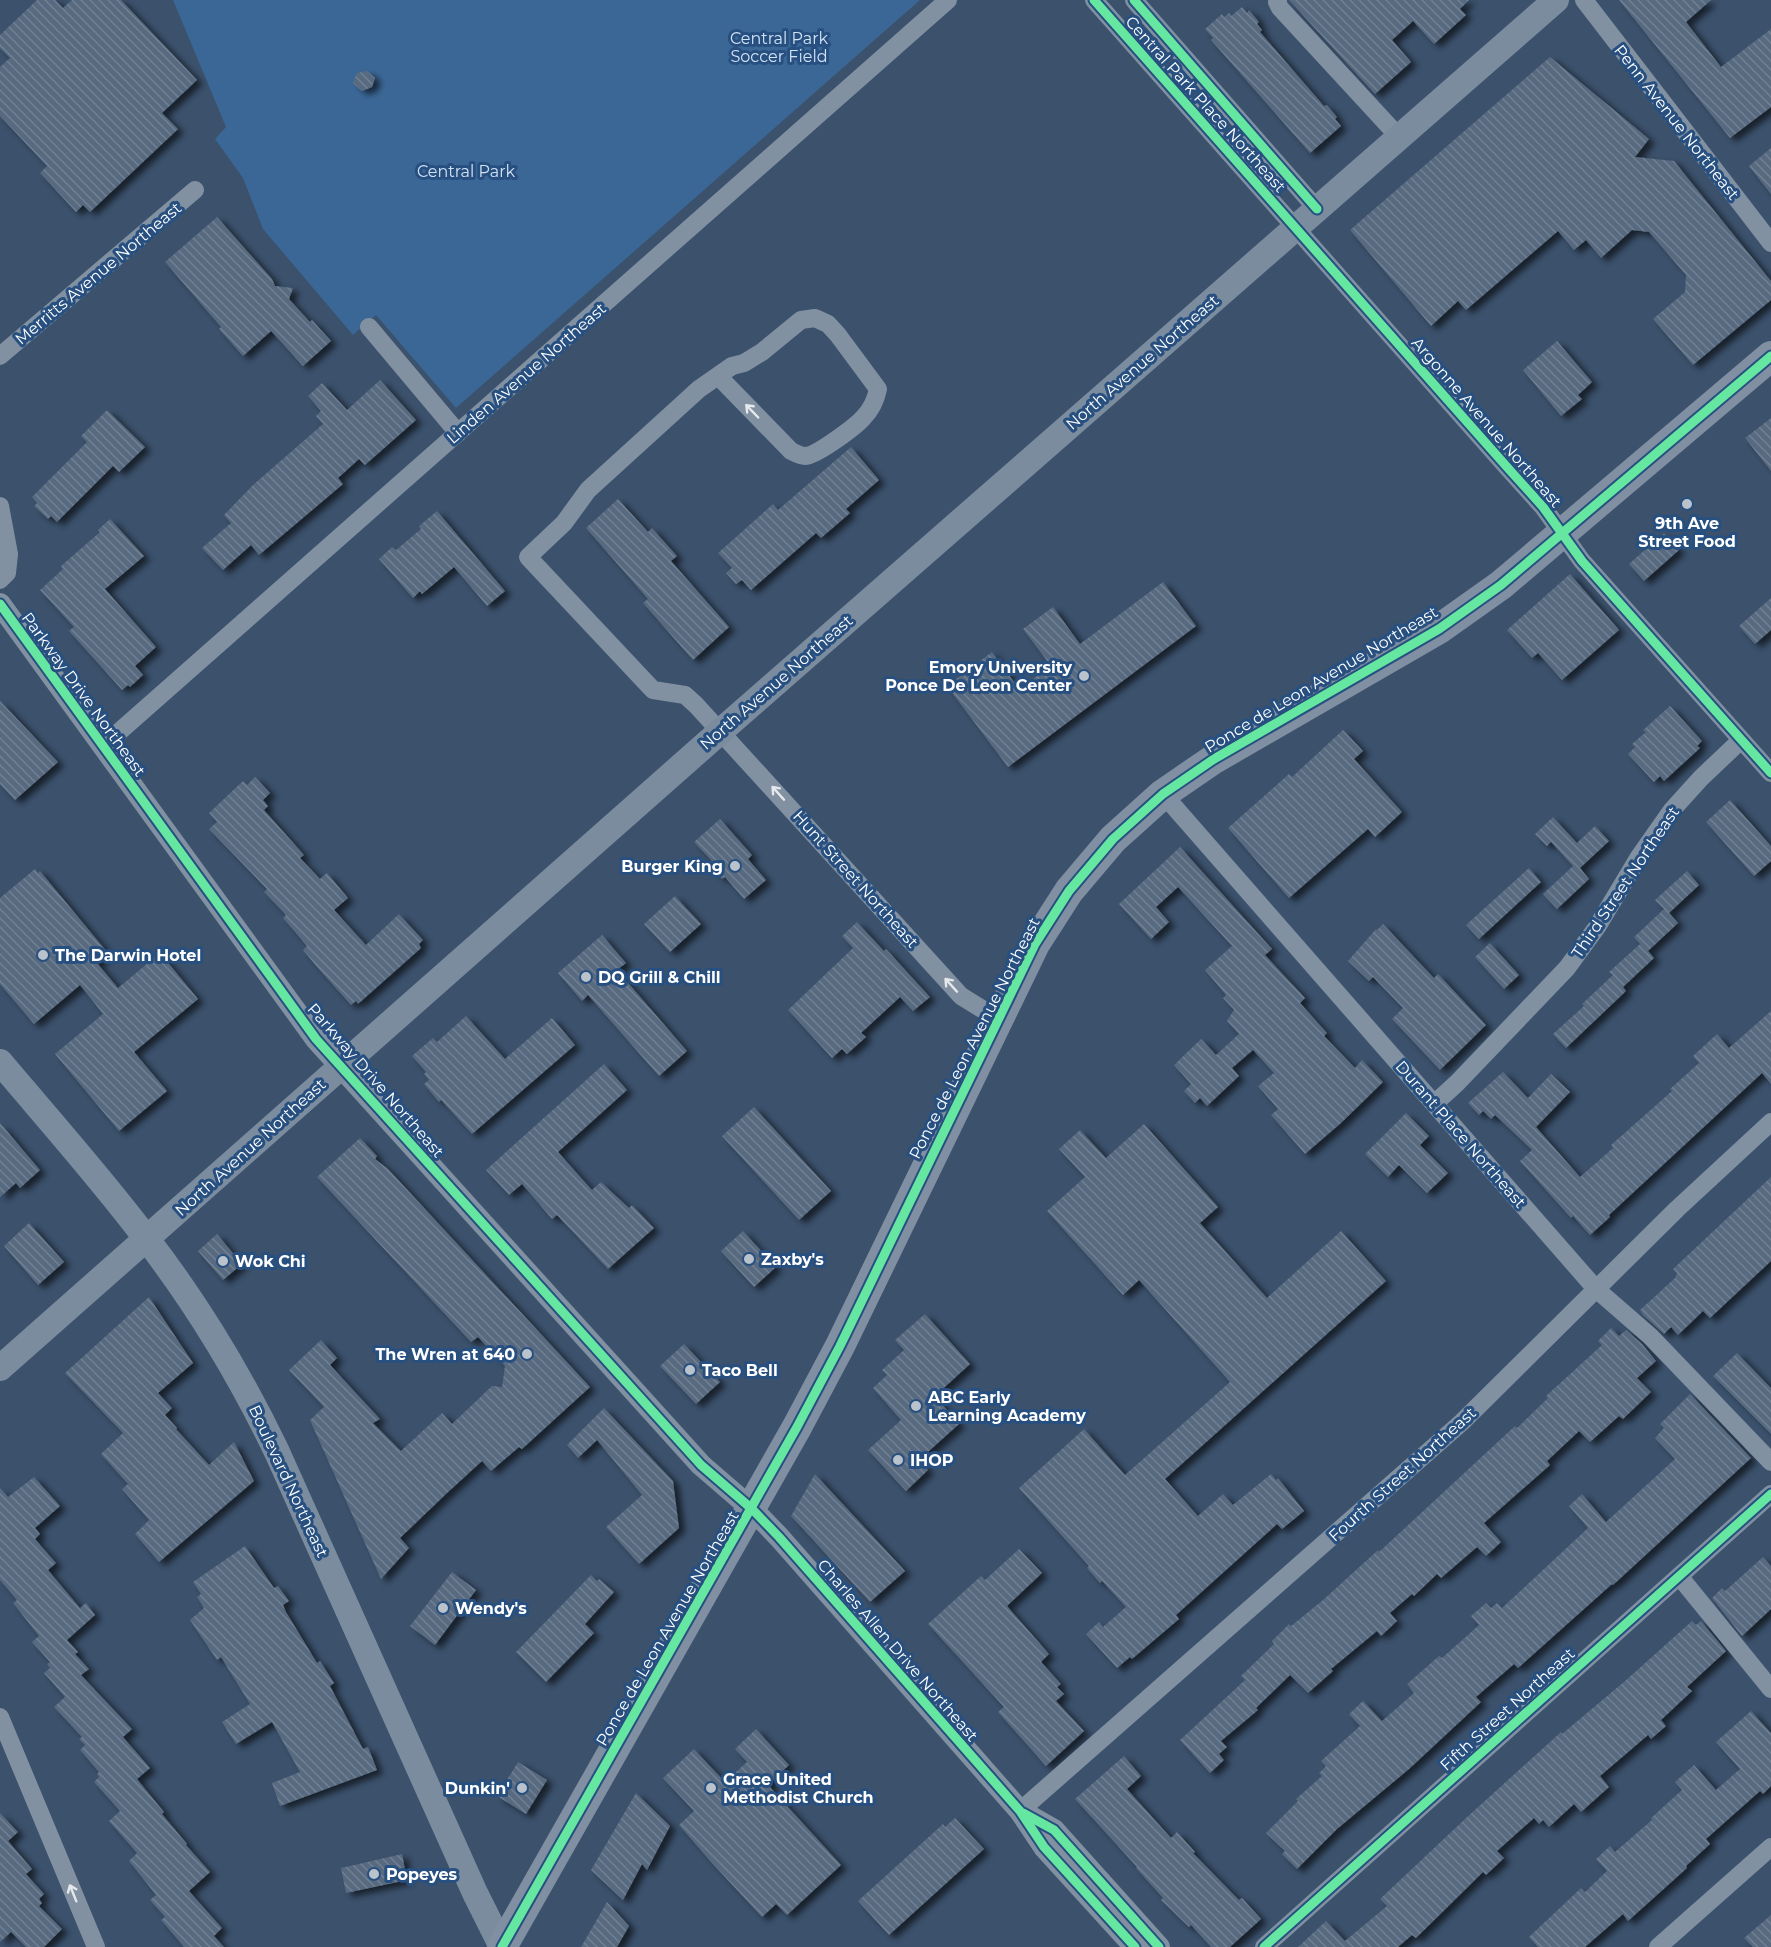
<svg xmlns="http://www.w3.org/2000/svg" width="1771" height="1947" viewBox="0 0 1771 1947" font-family="Montserrat,sans-serif">
<style>
.park{fill:#3b6796}
.building{fill:url(#building-back-hatch);filter:url(#shadow)}
.lines{fill:none;stroke-linecap:round;stroke-linejoin:round}
.minor{stroke:#8191a2;stroke-width:18}
.tertiary{stroke:#8191a2;stroke-width:22}
.secondary{stroke:#7c8c9f;stroke-width:26}
.trunk{stroke:#808fa1;stroke-width:30}
.cycleway-casing{stroke:#275080;stroke-width:13}
.cycleway{stroke:#66e7a1;stroke-width:9}
.oneway{stroke:#e6e9ec}
.poi-dot{fill:#bac2cc;stroke:#275080;stroke-width:2}
.labels{text-anchor:middle;stroke-width:6;stroke-linejoin:round;paint-order:stroke}
.park-label{font-size:16px;fill:#d1e2f5;stroke:#275080}
.street-label{font-size:16px;fill:#fff;stroke:#275080}
.poi-label{font-size:16px;font-weight:bold;fill:#fff;stroke:#275080;text-anchor:start}
</style>
<defs>
<pattern id="building-back-hatch" width="6" height="6" patternUnits="userSpaceOnUse" patternTransform="scale(1.5)"><rect width="6" height="6" fill="#586a7f"/><path d="M-1 5l2 2M0 0l6 6M5-1l2 2" fill="none" stroke="#718092"/></pattern>
<filter id="shadow"><feDropShadow dx="6" dy="4" stdDeviation="3" flood-color="#0009"/></filter>
</defs>
<rect width="100%" height="100%" fill="#3b516c"/>
<path class="park" d="M173,0h747l-464,408 -80,-93 -23,20 -90,-106 -20,-51 -28,-39 11,-12z"/>
<path class="building" d="M37,0h18l8,8 9,-8h49l76,80 -35,33 16,16 -88,83 -7,-7 -7,7 -36,-39 7,-7 -47,-50v-49l10,-9 -10,-10v-13z
M1289,0h180l-9,9 6,6 -32,29 -21,-23 -21,19 19,22 -36,32z
M1619,0h92l-25,22 35,45 50,-38v78l-41,31z
M1242,7l5,6 2,-3 10,12 -2,2 5,6 -2,2 64,74 3,-1 10,12 -2,2 6,7 -31,27 -99,-113 2,-2 -8,-9 17,-15 2,3 5,-4 2,3z
M1550,57l99,82 -14,18 39,4 97,120v19l-78,65 -40,-46 32,-27 1,-17 -37,-43 -17,-2 -31,28 -15,-18 -12,10 -16,-19 -92,79 -8,-9 -27,25 -81,-96z
M367,71l8,7 -3,9 -10,4 -9,-8 4,-10z
M1771,148v46l-22,-28z
M217,217l55,62 3,7 18,2 -4,11 21,23 2,-2 19,21 -28,25 -32,-35 -28,25 -24,-27 2,-2 -56,-65z
M1557,341l35,41 -14,13 4,4 -21,17 -38,-46z
M380,380l36,40 -51,45 -6,-6 -21,19 5,6 -84,71 -8,-10 -28,25 -21,-22 29,-25 -7,-8 29,-30 70,-61 -7,-8 5,-5 -13,-15 14,-13 25,27z
M107,410l38,37 -26,25 -6,-6 -56,56 -6,-6 -3,3 -14,-13 3,-3 -5,-6 55,-55 -6,-6z
M1771,418v53l-26,-33z
M851,447l28,33 -33,29 4,4 -29,25 -5,-5 -65,57 -9,-10 -6,4 -10,-11 6,-5 -14,-15 55,-49 5,6z
M618,499l30,33 4,-4 25,28 -6,5 58,66 -36,33 -50,-57 5,-4 -62,-71z
M437,511l68,80 -18,15 -33,-39 -32,27 -2,-3 -7,7 -34,-39 13,-12 4,3 25,-21 -2,-3z
M110,519l34,37 -39,33 51,58 -21,19 8,9 -13,12 -2,-2 -6,5 -53,-59 5,-4 -34,-37 23,-21 -2,-3 39,-34 -2,-2z
M1664,533l15,17 -35,31 -15,-17z
M1570,574l49,56 -57,50 -24,-27 -6,5 -25,-28z
M1163,582l33,44 -188,141 -61,-81 45,-34 27,37 32,-23 -28,-37 30,-22 27,37z
M1771,598v32l-16,14 -16,-18z
M0,701l58,61 -43,38 -15,-16z
M1670,706l32,35 -5,5 3,2 -36,33 -4,-5 -6,6 -26,-28 7,-7 -3,-3 14,-12 -3,-2z
M1343,730l20,21 -9,8 48,53 -27,25 -7,-8 -79,69 -61,-70 61,-54 3,3z
M255,777l15,16 -7,7 5,6 -4,4 40,45 -4,3 20,21 7,-6 21,25 -14,12 32,35 33,-31 24,26 -4,4 2,4 -63,56 -2,-3 -5,4 -34,-38 -14,-17 4,-4 -24,-28 3,-3 -22,-23 3,-3 -58,-60 8,-7 -8,-9 34,-32 4,4z
M1730,800l41,46v15l-17,15 -48,-54z
M1553,817l24,26 18,-17 14,15 -29,27 9,11 -32,30 -14,-15 30,-28 -22,-24 -4,4 -12,-12z
M720,819l32,36 -4,4 18,21 -22,19 -19,-22 -3,2 -14,-15 4,-3 -18,-19z
M1180,847l92,102 -7,6 40,43 -5,5 27,30 -3,3 31,32 7,-8 21,22 -42,41 -36,31 -34,-39 7,-6 -20,-23 16,-13 -21,-23 -21,18 7,8 -32,30 -7,-8 -5,5 -11,-12 7,-7 -17,-19 27,-26 15,16 23,-21 -12,-13 7,-11 -11,-12 3,-3 -21,-25 27,-24 -54,-59 -22,20 13,15 -18,17 -32,-35z
M1529,868l12,14 -62,57 -13,-14z
M35,869l3,4 2,-2 68,82 -11,10 21,25 42,-35 38,46 -64,53 33,39 -48,40 -64,-77 48,-40 -23,-29 -46,39 -34,-40v-86z
M1687,871l12,14 -30,28 9,10 -30,28 6,7 -31,29 3,4 -60,57 -13,-14 31,-28 -2,-2 31,-29 -4,-3 31,-28 -6,-7 30,-28 -9,-9z
M675,896l26,28 -31,28 -26,-28z
M857,922l27,29 2,-2 44,48 -17,14 -13,-14 -39,36 5,4 -19,17 -5,-5 -10,9 -44,-48 65,-62 -11,-12z
M1383,924l51,54 4,-4 48,51 -46,45 -48,-51 11,-11 -30,-31 -4,4 -21,-20 28,-32 1,1z
M602,935l24,28 -9,7 70,81 -28,25 -71,-81 -6,6 -24,-28z
M1490,943l29,32 -15,14 -29,-32z
M1771,1011v73l-9,-11 -153,142 1,2 -20,18 -17,-19 -2,2 -51,-57 12,-11 -37,-35 -4,4 -8,-8 -4,4 -11,-12 35,-31 25,26 23,-24 19,18 -34,35 44,50 33,-29 -2,-3 61,-54 -2,-2 29,-26 -6,-7 24,-22 12,14z
M466,1016l39,43 47,-41 23,27 -103,89 -31,-34 -2,2 -15,-18 5,-4 -5,-6 2,-2 -14,-16 21,-18 4,4z
M604,1064l23,26 -69,62 34,38 9,-8 28,26 3,-3 22,23 -46,41 -51,-54 -5,4 -30,-35 -13,11 -23,-25z
M754,1107l77,84 -32,29 -77,-84z
M1406,1113l23,23 -9,9 28,28 -21,20 -28,-28 -11,12 -23,-23z
M0,1123l40,47 -20,18 -4,-5 -16,14z
M1144,1124l74,83 -18,16 67,75 74,-67 45,50 -221,198 33,37 25,-22 10,11 38,-31 5,6 2,-2 26,33 -22,18 -5,-5 -101,91 3,4 -47,40 -2,-2 -13,11 -31,-34 13,-12 4,5 23,-20 -24,-26 -2,2 -13,-15 2,-2 -70,-78 65,-59 41,46 105,-93 -91,-102 -16,15 -76,-84 38,-34 -26,-28 21,-19 26,28z
M360,1138l17,18 -2,3 13,10 202,218 -68,62 -3,-2 -28,24 -9,-10 -35,32 -47,45 9,10 -28,31 -71,-159 14,-13 -35,-37 32,-30 16,18 -7,7 50,54 -7,4 28,28 41,-38 10,11 40,-38 10,1 3,-21 -27,-29 -7,5 -154,-165z
M1771,1177v84l-61,57 -7,-7 -25,24 -7,-8 -7,7 -21,-19 -3,-5 35,-32 2,-5 -4,-4z
M29,1223l35,39 -26,23 -34,-39z
M743,1231l33,36 -22,20 -33,-36z
M217,1234l25,30 -19,16 -25,-29z
M149,1297l44,66 -35,30 14,15 -7,7 12,13 -1,1 33,36 25,-23 20,39 -95,81 -24,-28 14,-14 -27,-31 6,-5 -27,-30 22,-21 -58,-60z
M925,1314l45,50 -35,32 24,28 -40,36 9,10 -22,21 -38,-41 33,-30 -28,-32 14,-13 -5,-5 22,-20 -9,-10z
M1611,1328l8,8 7,-6 16,14 14,17 -19,17 14,14 -28,27 -4,-3 -29,26 -11,-11 -32,30 3,4 -66,58 17,19 -15,14 -9,-9 -36,31 -4,-4 -23,22 -2,-2 -22,19 7,8 -16,15 -4,-5 -46,38 2,2 -25,22 -18,-18 -34,33 2,2 -37,31 6,6 -8,7 5,6 -14,13 -30,-33 65,-60 -4,-4 33,-32 -2,-3 17,-17 2,2 32,-26 55,-50 1,2 136,-126 2,2 31,-30 -2,-2 56,-51 -4,-4z
M684,1344l36,38 -24,22 -36,-38z
M1737,1353l34,35v46l-58,-58z
M1690,1394l61,64 -138,127 -1,-1 -94,84 -4,-4 -38,33 5,5 -72,67 -72,60 -40,40 -15,-15 3,-3 -19,-18 32,-32 -2,-2 26,-23 -3,-3 7,-7 -5,-5 39,-35 -11,-12 14,-13 19,20 32,-28 -7,-9 32,-28 3,2 37,-33 -8,-9 15,-13 5,5 6,-5 5,5 86,-80 -19,-22 13,-12 24,28 69,-63 -20,-21 9,-10 -4,-4z
M604,1408l69,73 6,47 -40,36 -33,-37 36,-32 -45,-55 -19,18 -11,-13z
M815,1474l90,97 -35,31 -79,-86z
M34,1477l26,29 -25,22 5,6 -5,5 21,24 -8,7 32,38 6,-5 9,12 -28,25 11,12 -3,2 14,15 -8,6 51,54 -9,8 27,31 -13,11 27,33 -2,2 25,30 -1,1 24,27 -21,19 33,37 -8,8 10,11h-40l-23,-27 4,-3 -15,-17 6,-5 -27,-34 8,-8 -28,-32 11,-10 -26,-29 5,-5 -2,-3 2,-2 -19,-22 5,-5 -6,-6 3,-2 -28,-30 11,-10 -21,-24 6,-5 -3,-4 3,-2 -18,-20 7,-6 -26,-33 4,-3 -17,-20v-92l8,9z
M245,1546l29,42 4,-2 11,15 -6,4 3,7 31,51 3,-2 14,22 -4,3 33,63 5,-2 9,23 -97,36 -8,-23 28,-11 -28,-50 -36,22 -14,-22 28,-18 -29,-47 -4,3 -27,-40 14,-12 -7,-11 4,-3 -8,-12z
M1019,1549l23,24 -35,33 42,48 -8,8 20,22 -4,3 7,7 -8,7 28,30 -38,35 -48,-54 6,-5 -76,-83 53,-48 4,4z
M1763,1557l8,9v43l-29,27 -30,-38 10,-10 3,3z
M452,1572l24,18 -41,55 -25,-19z
M591,1575l6,6 2,-2 15,13 -29,32 9,9 -48,49 -30,-30z
M1692,1621l4,4 5,-4 25,30 -39,36 5,4 -31,29 5,6 -15,13 -3,-4 -48,41 9,11 -28,25 -7,-8 -25,23 -6,-7 -4,4 -5,-6 -37,33 7,7 -18,17 -3,-3 -67,66 -4,-3 -14,12h-100l28,-26 19,20 42,-35 -7,-7 86,-81 95,-86 1,2 63,-53z
M1751,1711l20,22v53l-8,8 -3,-3 -54,48 4,5 -24,22 1,2 -59,53 -5,-7 -38,33h-47l-9,-10 52,-49 4,4 22,-21 -11,-12 14,-13 5,6 37,-32 -1,-2 31,-28 -7,-8 19,-17 22,25 24,-21 -24,-27z
M756,1729l33,36 -21,20 73,80 -54,50 -11,-11 -14,13 -51,-55 -32,-37 15,-14 -31,-33 31,-29 31,33 22,-20 -12,-13z
M1124,1756l17,20 -14,13 44,49 6,-6 18,20 -2,1 46,47 3,-2 19,21 -31,28h-19l-20,-22 -2,2 -28,-27 2,-2 -27,-30 1,-1 -62,-68z
M518,1762l29,18 -21,34 -29,-18z
M636,1793l34,33 -23,44 -5,-6 -19,36 -32,-30z
M0,1813l18,19 -10,9 24,28 -6,5 18,20 -5,5 3,4 -3,3 23,23 -18,18h-18l-15,-15 -11,10z
M955,1818l29,31 -95,86 -31,-34 85,-77 2,3z
M402,1854l5,26 -61,13 -5,-25z
M607,1902l22,24 -12,21h-36z
M1771,1915v32h-18l-9,-9z"/>
<g class="lines">
<path class="minor" d="M1094,0l413,467 36,40 39,54 189,212
M1134,0l183,209
M1278,0l-1,2 3,6 119,129
M1584,0l187,243
M369,327l89,106
M0,356l195,-166
M718,376l73,75c4,2 10,5 14,5 11,0 50,-29 58,-38 8,-8 13,-19 15,-29l-40,-54 -10,-11 -13,-6 -14,2 -39,32 -18,11 -12,3 -33,23 -111,101 -24,33 -36,34 125,133 32,5 11,10 265,291 37,23
M0,506l9,48 -2,19 -7,7
M103,746l845,-746
M1163,794l433,495 54,47 121,126
M1434,1104l23,-21 110,-115 30,-41 42,-70 33,-47 29,-32 40,-38
M1679,1576l92,113
M0,1717l96,230
M1020,1811l442,-389 215,-213 94,-87
M1264,1947l507,-453
M1658,1947l113,-100"/>
<path class="tertiary" d="M0,604l316,435 385,426 51,44 27,28 241,274 24,36 91,100
M1024,1813l30,17 105,117"/>
<path class="secondary" d="M0,1062c49,58 100,115 146,176 51,66 95,139 131,214l198,441 27,54
M0,1368l706,-624 850,-744"/>
<path class="trunk" d="M502,1947l295,-520 43,-81 195,-402 34,-53 44,-52 50,-45 51,-35 225,-130 62,-44 270,-229"/>
<g class="cycleway-casing">
<path id="cycleway" d="M1094,0l413,467 36,40 39,54 189,212
M1134,0l183,209
M0,604l316,435 385,426 51,44 27,28 241,274 24,36 91,100
M1023,1813l31,17 105,117
M502,1947l295,-520 43,-81 195,-402 34,-53 44,-52 50,-45 51,-35 225,-130 62,-44 270,-229
M1264,1947l507,-453"/>
</g>
<use href="#cycleway" class="cycleway"/>
</g>
<defs><path id="oneway-shaft" d="M-6 0H5M1.5-3L5.5 0L1.5 3" fill="none" stroke-width="1.6" stroke-linecap="round" stroke-linejoin="round" transform="scale(1.5)"/></defs>
<g class="oneway">
<use href="#oneway-shaft" transform="translate(752 411) rotate(-134)"/>
<use href="#oneway-shaft" transform="translate(778 793) rotate(-132)"/>
<use href="#oneway-shaft" transform="translate(951 985) rotate(-132)"/>
<use href="#oneway-shaft" transform="translate(73 1893) rotate(-112)"/>
</g>
<g class="poi-dot">
<circle cx="1687" cy="504" r="6"/>
<circle cx="1084" cy="676" r="6"/>
<circle cx="735" cy="866" r="6"/>
<circle cx="43" cy="955" r="6"/>
<circle cx="586" cy="977" r="6"/>
<circle cx="749" cy="1259" r="6"/>
<circle cx="223" cy="1261" r="6"/>
<circle cx="527" cy="1354" r="6"/>
<circle cx="690" cy="1370" r="6"/>
<circle cx="916" cy="1406" r="6"/>
<circle cx="898" cy="1460" r="6"/>
<circle cx="443" cy="1608" r="6"/>
<circle cx="522" cy="1788" r="6"/>
<circle cx="711" cy="1788" r="6"/>
<circle cx="374" cy="1874" r="6"/>
</g>
<g class="labels">
<g class="park-label">
<text x="779" y="44">Central Park<tspan x="779" dy="18">Soccer Field</tspan></text>
<text x="466" y="177">Central Park</text>
</g>
<g class="street-label">
<text transform="translate(1206 104) rotate(48)" y="6">Central Park Place Northeast</text>
<text transform="translate(1677 122) rotate(52)" y="6">Penn Avenue Northeast</text>
<text transform="translate(98 273) rotate(-40)" y="6">Merritts Avenue Northeast</text>
<text transform="translate(1142 362) rotate(-41)" y="6">North Avenue Northeast</text>
<text transform="translate(526 373) rotate(-41)" y="6">Linden Avenue Northeast</text>
<text transform="translate(1487 422) rotate(49)" y="6">Argonne Avenue Northeast</text>
<text transform="translate(1321 679) rotate(-31)" y="6">Ponce de Leon Avenue Northeast</text>
<text transform="translate(776 682) rotate(-41)" y="6">North Avenue Northeast</text>
<text transform="translate(84 694) rotate(54)" y="6">Parkway Drive Northeast</text>
<text transform="translate(856 879) rotate(48)" y="6">Hunt Street Northeast</text>
<text transform="translate(1625 882) rotate(-56)" y="6">Third Street Northeast</text>
<text transform="translate(974 1038) rotate(-63)" y="6">Ponce de Leon Avenue Northeast</text>
<text transform="translate(376 1080) rotate(49)" y="6">Parkway Drive Northeast</text>
<text transform="translate(1461 1134) rotate(49)" y="6">Durant Place Northeast</text>
<text transform="translate(250 1147) rotate(-42)" y="6">North Avenue Northeast</text>
<text transform="translate(1402 1474) rotate(-42)" y="6">Fourth Street Northeast</text>
<text transform="translate(289 1481) rotate(65)" y="6">Boulevard Northeast</text>
<text transform="translate(667 1628) rotate(-60)" y="6">Ponce de Leon Avenue Northeast</text>
<text transform="translate(898 1650) rotate(49)" y="6">Charles Allen Drive Northeast</text>
<text transform="translate(1507 1709) rotate(-42)" y="6">Fifth Street Northeast</text>
</g>
<g class="poi-label">
<text x="1687" y="529" text-anchor="middle">9th Ave<tspan x="1687" dy="18">Street Food</tspan></text>
<text x="1072" y="673" text-anchor="end">Emory University<tspan x="1072" dy="18">Ponce De Leon Center</tspan></text>
<text x="723" y="872" text-anchor="end">Burger King</text>
<text x="55" y="961">The Darwin Hotel</text>
<text x="598" y="983">DQ Grill &amp; Chill</text>
<text x="761" y="1265">Zaxby's</text>
<text x="235" y="1267">Wok Chi</text>
<text x="515" y="1360" text-anchor="end">The Wren at 640</text>
<text x="702" y="1376">Taco Bell</text>
<text x="928" y="1403">ABC Early<tspan x="928" dy="18">Learning Academy</tspan></text>
<text x="910" y="1466">IHOP</text>
<text x="455" y="1614">Wendy's</text>
<text x="723" y="1785">Grace United<tspan x="723" dy="18">Methodist Church</tspan></text>
<text x="510" y="1794" text-anchor="end">Dunkin'</text>
<text x="386" y="1880">Popeyes</text>
</g>
</g>
</svg>
